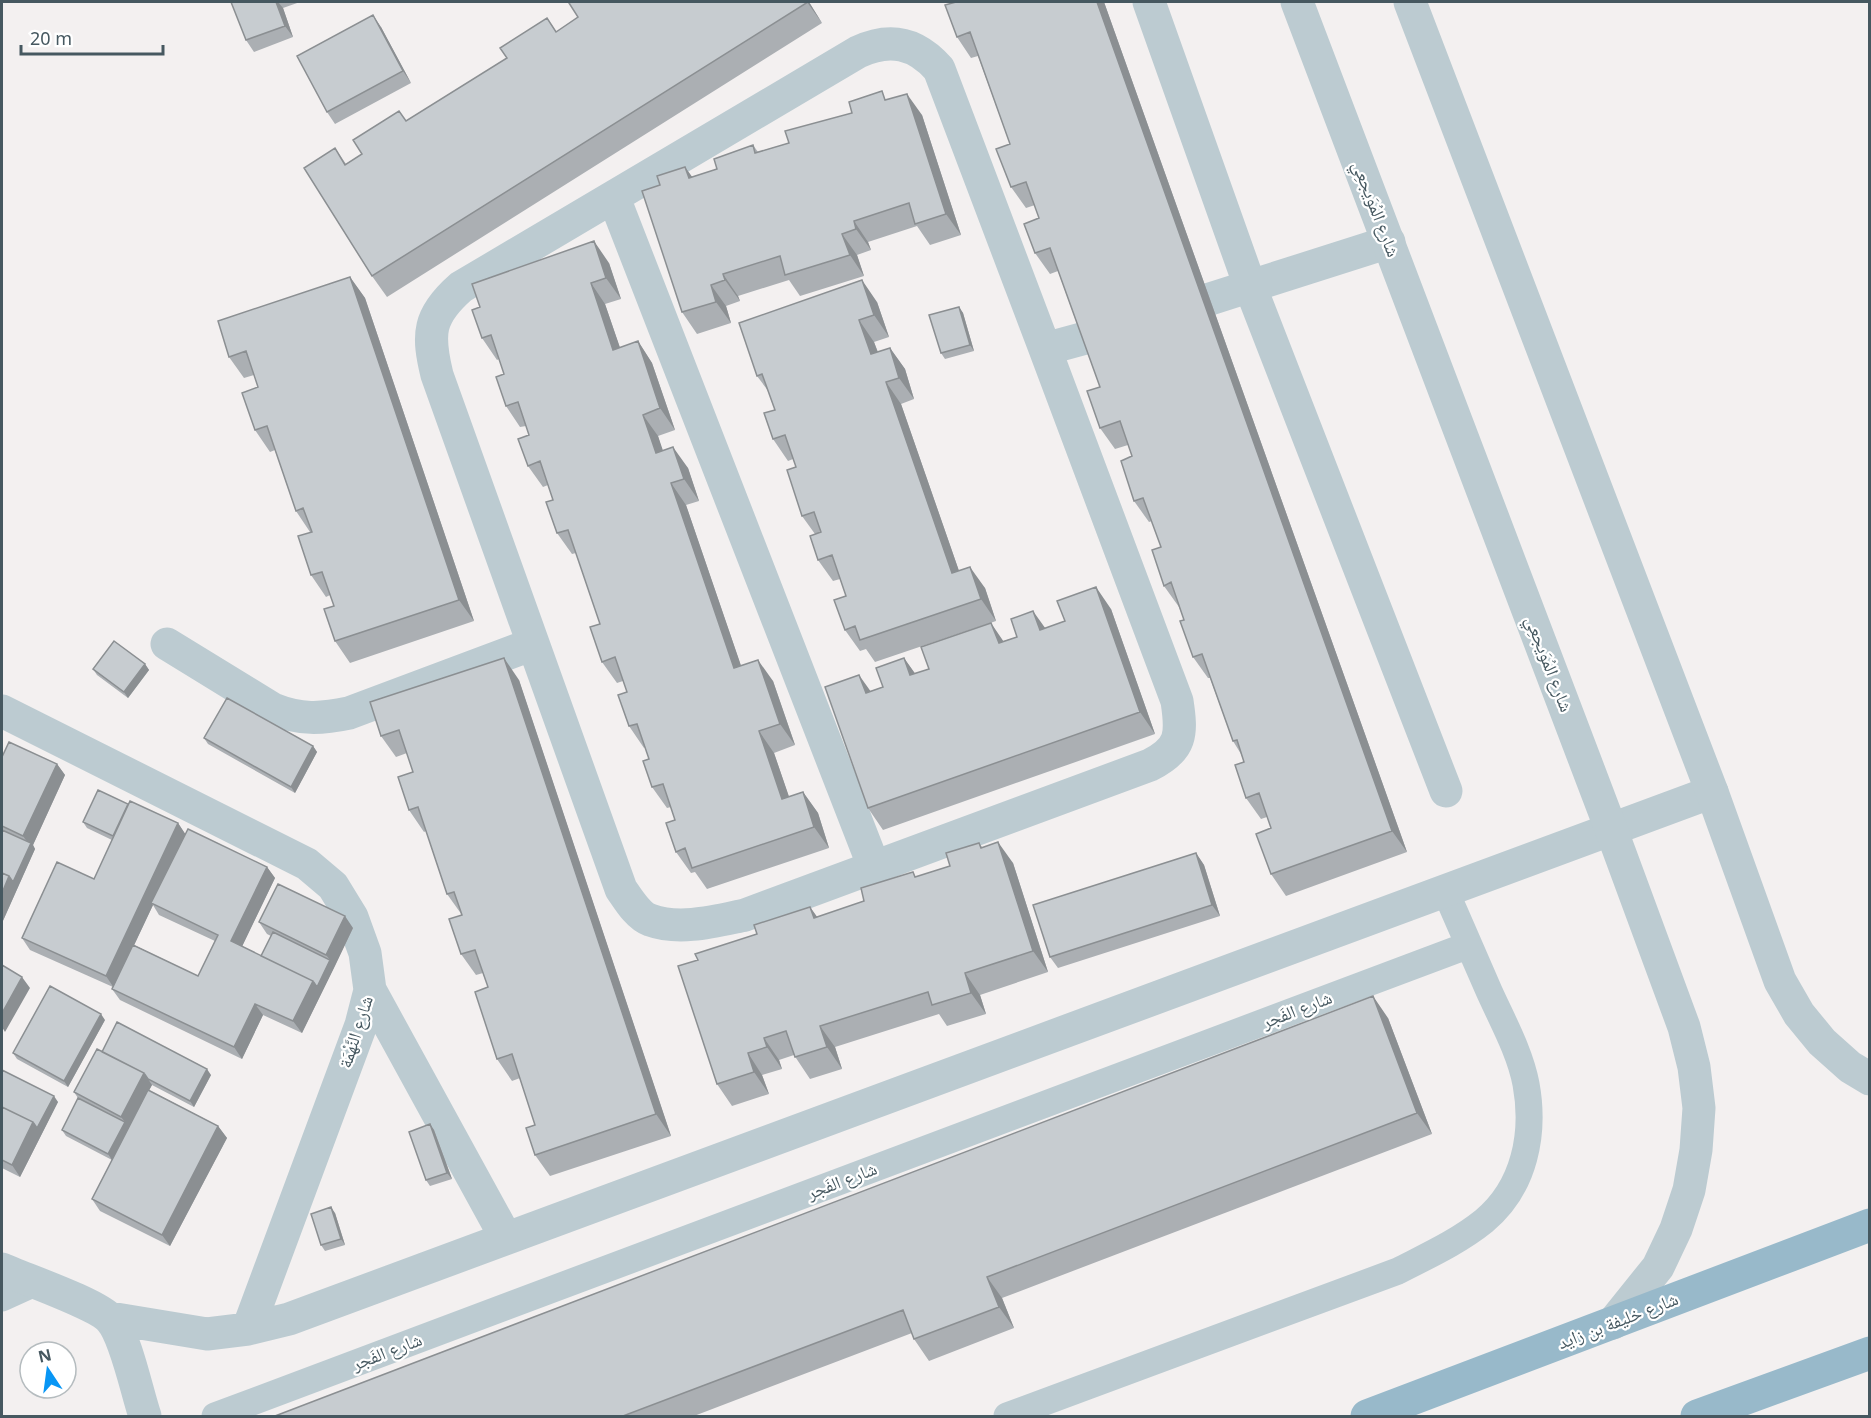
<svg xmlns="http://www.w3.org/2000/svg" width="1871" height="1418" viewBox="0 0 1871 1418" font-family="'Noto Sans','Noto Naskh Arabic',sans-serif">
<style>
.lines{fill:none;stroke-linecap:round;stroke-linejoin:round}
.service{stroke:#bccbd1;stroke-width:27}
.minor{stroke:#bccbd1;stroke-width:33}
.tertiary{stroke:#bccbd1;stroke-width:33}
.trunk{stroke:#98b9ca;stroke-width:33}
.wall{fill:#abafb3;fill-rule:evenodd}
.shaded-wall{fill:#8b8f92}
.building{fill:#c7ccd0;stroke:#8b8f92;stroke-width:1.5}
.labels{text-anchor:middle;stroke-width:4.5;stroke-linejoin:round;paint-order:stroke}
.street-label{font-size:18px;fill:#465860;stroke:#fff}
</style>
<rect width="100%" height="100%" fill="#f3f0f0"/>
<g class="lines">
<path class="service" d="M2,1298l33,-15
M215,1416l1254,-471
M1007,1416l391,-145c29,-15 60,-29 86,-50 41,-34 51,-88 42,-137 -6,-32 -24,-64 -37,-93 -15,-34 -29,-67 -44,-101"/>
<path class="minor" d="M1149,2l101,284 196,505
M614,198l260,669
M1210,299l179,-57
M1045,349l132,352c5,33 5,48 -27,64l-405,150c-29,6 -65,16 -95,5 -12,-4 -22,-21 -29,-31l-184,-514c-10,-41 -9,-59 24,-88l397,-235c32,-15 58,-9 81,17l106,280 44,-12
M167,644l106,65c27,11 48,10 76,4l184,-69
M2,711l305,153 26,22 19,31 13,36 5,37 -9,35 -113,304
M370,990l136,248
M2,1269c22,10 96,35 109,51 15,17 26,73 34,96
M110,1318l97,16 41,-5 41,-10 1423,-527"/>
<path class="tertiary" d="M1297,2l314,827 73,198 10,40 5,41 -3,42 -7,40 -13,39 -18,38 -45,56
M1410,2l302,790 68,189 19,33 23,28 28,25 20,12"/>
<path class="trunk" d="M1367,1416l503,-191
M1697,1416l173,-63"/>
</g>
<path class="wall" d="M231,2h69l-17,6 10,29 -39,15 -8,-12z
M809,2l13,21 -435,274 -15,-21 -37,-128 11,16 16,-10 45,-33 100,-63 40,-40 9,13z
M956,2h148l303,850 -121,44 -15,-22v-46l-4,-11 -6,2 -15,-21 -2,-36 -3,-8 -8,-13 -23,-63h-2l-15,-21 -9,-37 -5,-13 -15,-21 -3,-39 -9,-26 -3,1 -15,-21 -2,-45 -4,-11 -13,4 -15,-21v-41l-42,-116 -8,3 -15,-21 4,-35 -4,-13 -9,3 -15,-21 -1,-43 -32,-88 -7,2 -14,-21z
M381,27l30,56 -76,41 -8,-12z
M888,100l34,15 39,120 -31,10 -13,-19 -49,16 3,8 -14,5 7,21 -64,20 -11,-16 -51,16 2,5 -14,5 5,17 -34,11 -15,-22 3,-145 7,10 25,-8 36,-24 5,7 31,-9 63,-30z
M609,263l12,36 -16,5 15,44 18,-7 14,22 23,67 -17,6 4,14 26,18 11,33 -13,4 55,161 32,15 22,64 -21,8 15,44 14,-5 15,21 11,35 -122,41 -12,-17 -4,1 -15,-21 -1,-32 -4,-13 -4,1 -15,-21 -3,-28 -4,-12 -1,1 -15,-22 -2,-34 -4,-11 -6,2 -15,-21 -2,-38 -24,-71 -4,1 -15,-21 -4,-33 -5,-15 -5,2 -15,-21 1,-31 -3,-9 -6,1 -14,-21 -2,-32 -5,-15 -2,1 -15,-22 -2,-31z
M350,277l15,21 109,323 -124,42 -15,-22 -1,-35 -4,-11 -4,2 -15,-22 1,-43h-2l-14,-21 -21,-61 -5,2 -15,-22 3,-43 -4,-12 -10,3 -15,-21z
M877,302l12,35 -15,5 4,10 12,-4 15,21 9,30 -13,5 58,167 26,17 11,33 -121,41 -9,-13 -6,2 -15,-21 1,-34 -6,-17 -7,2 -15,-21 -3,-26 -13,-18 -6,-49 -3,-8 -5,2 -15,-22 2,-29 -6,-18 -12,-16z
M959,307l4,6 11,38 -29,8 -4,-6z
M1111,609l44,125 -272,96 -15,-22 3,-117 12,-4 21,-29 11,16 89,-33 41,-13z
M145,664l4,6 -21,28 -31,-23 -4,-6z
M519,680l152,456 -121,40 -15,-21v-30l-15,-47 -8,3 -15,-22 -9,-72 -5,-14 -7,2 -15,-21 1,-39 -15,-21 -21,-63 -2,1 -15,-22 4,-38 -6,-19 -11,4 -15,-21z
M204,738l109,8 4,6 -22,41 -87,-49z
M2,757l55,7 8,11 -32,70 2,4 -33,74z
M128,804l50,19 7,11 82,33 8,11 -33,68 19,10 10,-20 -4,-2 -8,-12 94,6 -51,105 -39,-18 -21,44 -122,-59 -8,-11 1,-2 -83,-37 -8,-12 72,-59 18,-39 -25,-12 -4,-6zM153,905l6,10 56,26 -17,35 -64,-31z
M979,843l3,4 31,16 35,109 -68,23 6,19 -39,12 -8,-12 -104,33 7,22 -32,10 -16,-24 -15,5 3,9 -20,6 7,19 -37,12 -15,-22 -19,-124 59,-26 53,-27 7,10 47,-16 52,-24 34,-11z
M1196,853l8,12 16,51 -162,52 -8,-11z
M1388,1018l44,116 -430,164 12,30 -85,33 -15,-22 -2,-6 -218,83h-419z
M105,1020l-37,67 -51,-28 -4,-6z
M102,1052l109,23 -17,32 -42,-22 -3,5 69,36 9,12 -57,108 -70,-35 -8,-12 20,-39 -46,-24 -4,-6 16,-32 -4,-6z
M2,1070l56,32 -38,75 -18,-9z
M430,1124l4,6 18,49 -22,7 -4,-6z
M335,1213l10,32 -20,6 -4,-6z"/>
<path class="shaded-wall" d="M276,2h2l5,6 10,29 -8,-11z
M807,2h2l13,21z
M1097,2h7l303,850 -15,-21z
M373,15l8,12 30,56 -8,-12z
M907,94l15,21 39,120 -15,-21z
M685,167l15,21 -11,-10z
M854,221l14,21 3,8 -15,-21z
M842,234l15,21 7,21 -14,-21z
M594,241l15,22 12,36 -15,-21z
M723,274l15,22 2,5 -15,-21z
M350,277l15,21 109,323 -15,-21z
M862,280l15,22 12,35 -15,-22z
M591,283l14,21 23,67 -15,-21z
M711,285l15,21 5,17 -15,-21z
M959,307l4,6 11,38 -4,-6z
M859,320l15,22 12,33 -15,-21z
M638,341l14,22 23,67 -15,-22z
M890,348l15,21 9,30 -15,-21z
M886,382l15,22 66,190 -15,-21z
M643,415l15,21 13,38 -15,-21z
M673,447l15,21 11,33 -15,-22z
M671,483l15,22 63,184 -15,-21z
M970,567l15,21 11,33 -15,-22z
M1096,587l15,22 44,125 -15,-22z
M1033,611l15,21 -8,-2z
M991,623l15,22 -7,-2z
M504,658l15,22 152,456 -15,-22z
M904,658l15,21 -9,-4z
M758,660l15,21 22,64 -15,-21z
M145,664l4,6 -21,28 -4,-6z
M859,675l15,21 -8,-3z
M759,731l15,22 23,67 -15,-21z
M313,746l4,6 -22,41 -4,-6z
M57,764l8,11 -32,70 2,4 -33,74v-30l7,-17 21,-30 -7,-10z
M803,792l15,21 11,35 -15,-21z
M178,823l8,12 -35,68 2,2 -39,83 -8,-12z
M998,842l15,21 35,109 -15,-21z
M1196,853l8,12 16,51 -8,-11z
M267,867l8,11 -36,75 -8,-12z
M810,907l15,21 -11,-10z
M345,916l8,12 -18,38 -9,-11z
M330,960l5,6 -33,67 -9,-12 20,-40z
M965,973l15,22 6,19 -15,-21z
M22,977l8,11 -25,44 -3,-5v-14z
M1373,996l15,22 44,116 -15,-21z
M255,1004l8,11 -21,44 -8,-12z
M101,1014l4,6 -37,67 -4,-6z
M820,1026l15,21 7,22 -15,-22z
M764,1038l15,22 3,9 -15,-22z
M748,1053l14,22 7,19 -15,-22z
M207,1069l4,6 -17,32 -4,-6z
M144,1073l8,12 -40,75 -4,-6 17,-32 -4,-5z
M54,1096l4,6 -38,75 -8,-12 21,-43z
M430,1124l4,6 18,49 -5,-6z
M218,1126l9,12 -57,108 -8,-11z
M331,1207l4,6 10,32 -4,-6z
M987,1277l15,21 12,30 -15,-21z"/>
<path class="building" d="M231,2h45l9,24 -39,14z
M571,2h237l-436,274 -68,-108 31,-20 10,17 17,-11 -9,-14 46,-29 7,10 101,-63 -7,-10 47,-30 9,14 22,-15 -9,-14z
M956,2h141l295,829 -121,43 -15,-40 15,-6 -12,-35 -13,5 -11,-33 9,-3 -7,-22 -4,1 -31,-87 -9,3 -13,-36 4,-1 -13,-38 -7,4 -12,-36 9,-3 -18,-49 -9,3 -13,-40 11,-5 -12,-35 -20,7 -13,-37 13,-4 -50,-139 -15,5 -11,-29 15,-6 -13,-36 -15,5 -15,-38 14,-5 -40,-112 -13,5 -12,-32z
M373,15l30,56 -76,41 -30,-56z
M882,91l3,9 22,-6 39,120 -31,10 -6,-21 -55,18 2,8 -14,5 8,21 -65,20 -5,-19 -57,18 2,6 -14,5 5,17 -34,10 -40,-121 18,-6 -3,-9 28,-9 4,11 28,-9 -3,-10 39,-14 2,8 34,-10 -4,-12 67,-18 -3,-11z
M594,241l12,37 -15,5 22,67 25,-9 22,67 -17,7 13,38 17,-6 11,32 -13,4 63,185 24,-8 22,64 -21,7 23,68 21,-7 11,35 -122,41 -7,-20 -9,4 -10,-29 9,-3 -12,-36 -11,3 -9,-26 6,-2 -12,-35 -8,2 -11,-31 9,-3 -12,-35 -13,5 -12,-35 10,-3 -32,-94 -11,3 -11,-31 7,-2 -13,-39 -12,5 -10,-27 11,-4 -11,-33 -12,4 -10,-29 8,-3 -13,-39 -9,3 -10,-28 8,-3 -8,-23z
M350,277l109,323 -124,41 -11,-32 10,-3 -12,-34 -11,3 -13,-39 14,-4 -9,-24 -7,3 -29,-85 -12,4 -13,-37 16,-6 -12,-36 -17,6 -11,-36z
M862,280l12,35 -15,5 12,34 19,-6 9,30 -13,4 66,191 18,-6 11,32 -121,41 -5,-14 -10,4 -11,-30 12,-4 -14,-41 -14,5 -8,-24 11,-4 -7,-20 -12,4 -15,-46 9,-3 -11,-32 -12,4 -9,-26 11,-3 -13,-36 -5,2 -18,-53z
M959,307l11,38 -29,8 -12,-38z
M1096,587l44,125 -272,96 -43,-121 34,-12 7,18 17,-6 -7,-19 28,-10 6,17 19,-6 -8,-22 70,-24 8,20 18,-6 -6,-18 22,-8 7,19 25,-9 -8,-20z
M114,641l31,23 -21,28 -31,-23z
M504,658l152,456 -121,41 -9,-27 9,-3 -23,-71 -15,5 -22,-67 13,-5 -13,-37 -14,4 -12,-35 13,-4 -8,-23 -7,2 -29,-87 -9,3 -11,-33 15,-5 -14,-42 -18,6 -11,-34z
M227,698l86,48 -22,41 -87,-49z
M9,742l48,22 -34,72 -21,-10v-69z
M98,790l30,14 -15,32 -30,-14z
M130,801l48,22 -72,153 -84,-38 35,-76 37,17z
M188,829l79,38 -36,74 82,40 -20,40 -38,-17 -21,43 -122,-58 21,-44 65,31 20,-41 -67,-32z
M2,830l29,13 -18,39 -4,-6 -7,-3z
M998,842l35,109 -68,22 6,20 -39,12 -4,-13 -108,34 7,21 -32,10 -9,-26 -22,7 3,9 -19,6 6,19 -37,12 -39,-118 20,-6 -3,-6 62,-20 -3,-9 56,-18 4,11 50,-17 -3,-13 52,-16 2,5 35,-11 -4,-13 33,-10 2,5z
M1196,853l16,52 -162,52 -17,-52z
M2,873l7,3 -7,17z
M278,884l67,32 -19,39 -67,-33z
M273,932l57,28 -13,27 -4,-6 -52,-25z
M2,965l20,12 -20,36z
M50,986l51,28 -37,67 -51,-28z
M1373,996l44,117 -430,164 12,30 -85,32 -11,-29 -280,106h-348z
M117,1022l90,47 -17,32 -42,-22 -4,-6 -42,-21z
M97,1049l47,24 -23,44 -47,-25z
M2,1070l52,26 -17,32 -4,-6 -31,-15z
M148,1090l70,36 -56,109 -70,-36z
M78,1098l47,24 -17,32 -46,-24z
M2,1107l31,15 -21,43 -10,-5z
M430,1124l17,49 -21,7 -17,-48z
M331,1207l10,32 -20,6 -10,-31z"/>
<g class="labels">
<g class="street-label">
<text transform="translate(1376 209) rotate(69)" y="6">شارع المُوَيجعِي</text>
<text transform="translate(1549 664) rotate(69)" y="6">شارع المُوَيجعِي</text>
<text transform="translate(1297 1010) rotate(-21)" y="6">شارع الفَجر</text>
<text transform="translate(356 1032) rotate(-72)" y="6">شارع النَّهْمَة</text>
<text transform="translate(842 1181) rotate(-21)" y="6">شارع الفَجر</text>
<text transform="translate(1618 1321) rotate(-21)" y="6">شارع خليفة بن زايد</text>
<text transform="translate(387 1352) rotate(-21)" y="6">شارع الفَجر</text>
</g>
</g>
<rect width="1871" height="1418" fill="none" stroke="#465860" stroke-width="6"/>
<g transform="translate(48 1370) rotate(347)"><circle r="28" fill="#ffffff" stroke="#b5bcbf" stroke-width="1.5"/>
<path d="M0-4.5L10 22L0 15L-10 22Z" fill="#0896f5"/>
<text y="-9" font-size="16" font-weight="bold" text-anchor="middle" fill="#465860">N</text>
</g>
<path d="M21 45v9h142v-9" fill="none" stroke="#465860" stroke-width="3"/>
<text x="30" y="45" font-size="18" fill="#465860" stroke="#ffffff" stroke-width="4.5" paint-order="stroke">20 m</text>
</svg>
